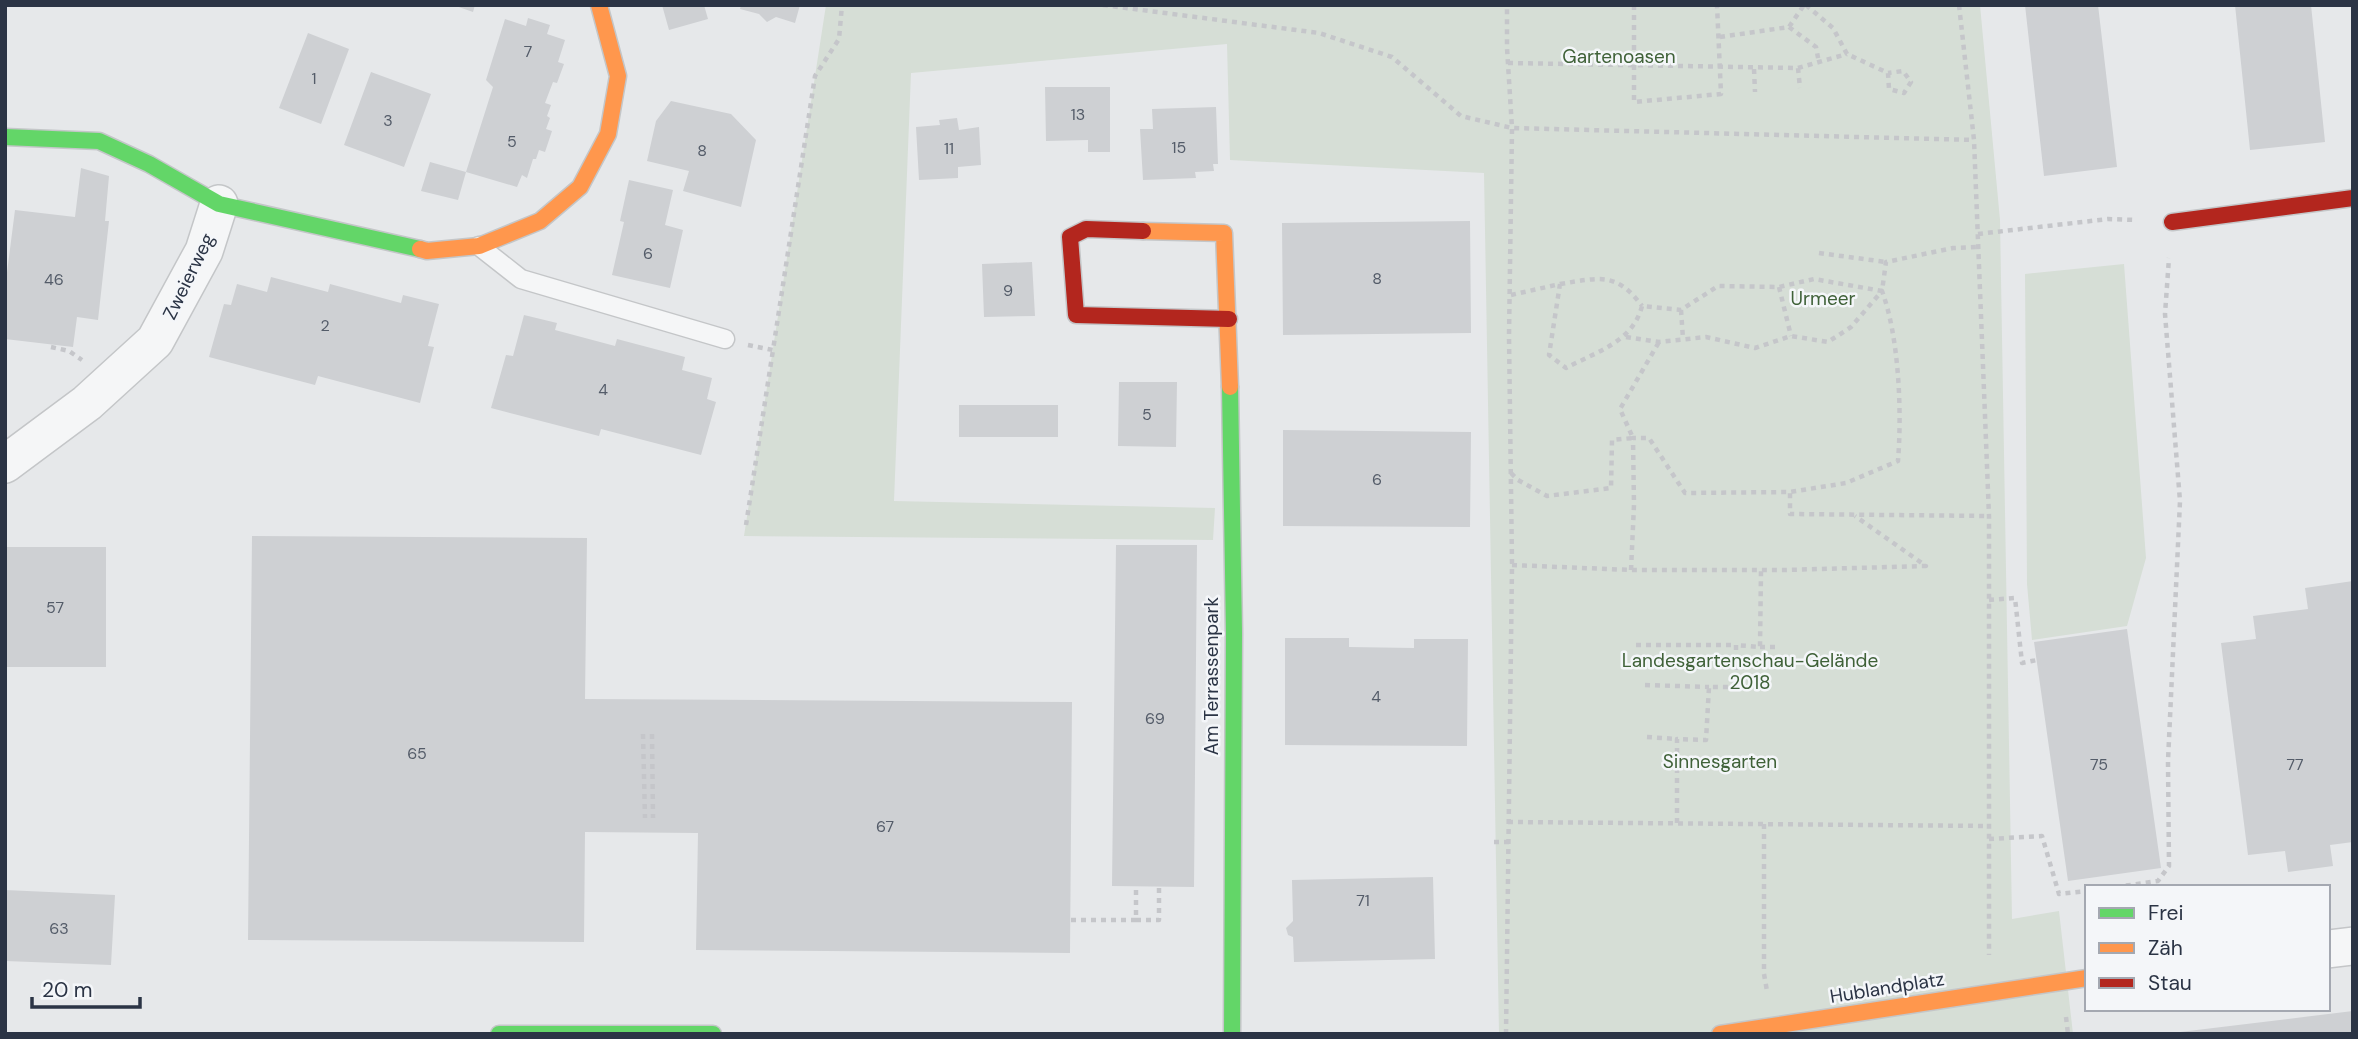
<svg xmlns="http://www.w3.org/2000/svg" width="2358" height="1039" viewBox="0 0 2358 1039" font-family="'DM Sans',sans-serif">
<style>
.green{fill:#d6ded6}
.building{fill:#ced0d3}
.lines{fill:none;stroke-linecap:round;stroke-linejoin:round}
.lane-casing{stroke:#c4c6c8;stroke-width:21}
.street-casing{stroke:#c4c6c8;stroke-width:40}
.fast-casing{stroke:#c4c6c8;stroke-width:19}
.slow-casing{stroke:#c4c6c8;stroke-width:19}
.jam-casing{stroke:#c4c6c8;stroke-width:19}
.path{stroke:#c5c6ca;stroke-width:4.5;stroke-dasharray:5 5;stroke-linecap:butt}
.lane{stroke:#f5f6f7;stroke-width:18}
.street{stroke:#f5f6f7;stroke-width:37}
.fast{stroke:#63d668;stroke-width:16}
.slow{stroke:#ff974d;stroke-width:16}
.jam{stroke:#b3261e;stroke-width:16}
.labels{text-anchor:middle;stroke-width:5;stroke-linejoin:round;paint-order:stroke}
.number-label{font-size:16px;fill:#545c69}
.park-label{font-size:19px;fill:#3f6138;stroke:#f4f6f9}
.street-label{font-size:19px;fill:#2b3445;stroke:#f4f6f9}
</style>
<rect width="100%" height="100%" fill="#e6e8ea"/>
<path class="green" d="M826,5h1154l20,215 12,699 47,-8 14,123h-574l-15,-861 -254,-13 -3,-116 -316,29 -17,428 321,7 -2,32 -469,-4z
M2124,264l22,294 -19,68 -95,14 -5,-56 -2,-310z"/>
<path class="building" d="M453,5h22l-2,7z
M662,5h42l4,14 -39,11z
M741,5h59l-5,18 -19,-6 -9,5 -8,-8 -19,-5z
M2025,5h73l19,162 -73,9z
M2235,5h76l14,137 -75,8z
M528,18l22,7 -3,9 18,6 -7,22 6,2 -7,19 -4,-1 -8,21 6,2 -4,11 3,2 -4,11 6,2 -7,21 -6,-2 -3,9h-3l-6,19 -5,-3 -5,12 -51,-15 27,-85 -7,-7 19,-61 21,7z
M308,33l41,16 -28,75 -42,-16z
M371,72l60,22 -27,73 -60,-22z
M1045,87h65v65h-22v-12l-42,1z
M671,101l60,13 25,26 -15,67 -58,-16 6,-20 -42,-10 9,-40z
M1216,107l2,57h-5l1,7 -19,1 1,6 -53,2 -3,-51h13l-1,-20z
M957,118l2,12 20,-3 2,38 -23,2v11l-39,2 -3,-53 24,-2 -1,-5z
M430,162l36,10 -8,28 -37,-9z
M81,168l28,8 -4,45h4l-11,99 -21,-3 -4,30 -68,-8v-51l10,-78 60,7z
M629,180l44,10 -8,35 18,5 -13,58 -58,-13 12,-53 -4,-1z
M1470,221l1,112 -188,2 -1,-112z
M1032,262l3,54 -51,1 -2,-53z
M271,277l57,15 2,-8 71,19 2,-8 36,9 -11,42 6,1 -14,56 -102,-27 -3,9 -106,-28 15,-53 7,1 6,-21 30,8z
M524,315l33,8 -2,7 60,16 2,-7 68,18 -3,13 30,8 -5,21 9,3 -15,53 -100,-26 -2,7 -108,-28 15,-53 7,1z
M1119,382h58l-1,65 -58,-1z
M959,405h99v32h-99z
M1283,430l188,2 -1,95 -187,-1z
M252,536l335,2 -2,161 487,3 -2,251 -374,-3 2,-117 -113,-1 -1,110 -336,-2z
M1116,545h81l-3,342 -82,-1z
M5,547h101v120h-101z
M2353,581v261l-23,3 3,21 -45,6 -3,-21 -37,4 -27,-212 35,-4 -3,-23 55,-7 -3,-21z
M2127,629l34,239 -93,13 -34,-239z
M1285,638h64v9l65,1v-9h54l-1,107 -182,-1z
M1433,877l2,82 -141,3 -1,-25 -5,-2 -2,-7 7,-7 -1,-41z
M5,890l110,5 -4,70 -106,-4z
M2353,1011v23h-173v-2z"/>
<g class="lines">
<g class="lane-casing">
<path id="lane" d="M479,246l42,33 204,60"/>
</g>
<g class="street-casing">
<path id="street" d="M5,464l82,-61 68,-62 49,-90 15,-47
M2328,949l25,-3"/>
</g>
<g class="fast-casing">
<path id="fast" d="M5,137l94,4 50,23 70,40 201,45
M1230,387l4,246 -2,401
M499,1034h214"/>
</g>
<g class="slow-casing">
<path id="slow" d="M1143,231l81,2 6,154
M420,249l7,2 52,-5 61,-25 40,-34 28,-53 10,-58 -19,-71
M1720,1034l367,-56"/>
</g>
<g class="jam-casing">
<path id="jam" d="M2172,222l181,-24
M1143,231l-57,-2 -16,8 6,78 153,4"/>
</g>
<path class="path" d="M1103,5l216,28 73,24 69,59 51,12 462,12
M1634,5v97l87,-8 -4,-89
M1806,5l27,23 14,26 41,19 1,16 15,4 7,-11 -8,-11 -15,2
M1959,5l15,135 15,376v439
M1789,27l27,20 3,16
M1720,37l69,-10 15,-22
M1508,63l290,5 49,-14
M1798,68l2,20
M1754,69l1,23
M1978,234l130,-15 29,1
M1819,253l67,9
M1560,284c39,-6 56,-13 82,22
M1779,287l12,49
M1511,295l49,-11 -11,71 17,13c30,-16 67,-26 76,-62l39,4 37,-24 61,1 35,-8 68,12 4,-29 67,-14 26,-1
M1681,310l2,29
M1626,337l33,5 47,-5 49,11 36,-12 37,6 23,-15 31,-36c17,46 20,120 16,170l-52,22 -56,9
M748,345l25,5 42,-274 24,-37 3,-34
M51,347l18,4 13,9
M1511,473l7,7 29,16 64,-8 1,-48 21,-2 -13,-29 39,-67
M746,525l27,-175
M1512,565l119,5h153l142,-4 -71,-50
M1631,570l3,-65 -1,-67h16l36,55 105,-1v22l199,2
M1989,600l26,-2 7,65 15,-3
M1636,645h100
M1760,647h20
M1645,685l64,2
M643,734l2,84
M652,734l1,84
M1647,737l30,2
M1508,822l481,4
M1677,823v-84l29,1 3,-53h27v-42l24,2 1,-77
M1764,824v150l3,17
M1989,839l53,-3 17,58 28,-3
M1494,842h16
M2116,887l42,-6 11,-15 -1,-105 12,-260 -15,-187 4,-56
M1071,920h65v-34
M1136,920h23v-34
M2066,1017l2,17
M1506,1034l6,-469 -3,-229 3,-208 -5,-80v-43"/>
<use href="#lane" class="lane"/>
<use href="#street" class="street"/>
<use href="#fast" class="fast"/>
<use href="#slow" class="slow"/>
<use href="#jam" class="jam"/>
</g>
<g class="labels">
<g class="number-label">
<text x="528" y="57">7</text>
<text x="314" y="84">1</text>
<text x="1078" y="120">13</text>
<text x="388" y="126">3</text>
<text x="512" y="147">5</text>
<text x="1179" y="153">15</text>
<text x="949" y="154">11</text>
<text x="702" y="156">8</text>
<text x="648" y="259">6</text>
<text x="1377" y="284">8</text>
<text x="54" y="285">46</text>
<text x="1008" y="296">9</text>
<text x="325" y="331">2</text>
<text x="603" y="395">4</text>
<text x="1147" y="420">5</text>
<text x="1377" y="485">6</text>
<text x="55" y="613">57</text>
<text x="1376" y="702">4</text>
<text x="1155" y="724">69</text>
<text x="417" y="759">65</text>
<text x="2099" y="770">75</text>
<text x="2295" y="770">77</text>
<text x="885" y="832">67</text>
<text x="1363" y="906">71</text>
<text x="59" y="934">63</text>
</g>
<g class="park-label">
<text x="1619" y="63">Gartenoasen</text>
<text x="1823" y="305">Urmeer</text>
<text x="1750" y="667">Landesgartenschau-Gelände<tspan x="1750" dy="22">2018</tspan></text>
<text x="1720" y="768">Sinnesgarten</text>
</g>
<g class="street-label">
<text transform="translate(188 276) rotate(-64)" y="7">Zweierweg</text>
<text transform="translate(1211 676) rotate(-90)" y="7">Am Terrassenpark</text>
<text transform="translate(1887 987) rotate(-9)" y="7">Hublandplatz</text>
</g>
</g>
<rect width="2358" height="1039" fill="none" stroke="#2b3445" stroke-width="14"/>
<rect x="2085" y="885" width="245" height="126" fill="#f4f6f9" stroke="#a4a8b1" stroke-width="2"/>
<rect x="2099" y="908" width="35" height="10" fill="#63d668" stroke="#a4a8b1" stroke-width="2"/>
<text x="2148" y="920" font-size="21" fill="#2b3445">Frei</text>
<rect x="2099" y="943" width="35" height="10" fill="#ff974d" stroke="#a4a8b1" stroke-width="2"/>
<text x="2148" y="955" font-size="21" fill="#2b3445">Zäh</text>
<rect x="2099" y="978" width="35" height="10" fill="#b3261e" stroke="#a4a8b1" stroke-width="2"/>
<text x="2148" y="990" font-size="21" fill="#2b3445">Stau</text>
<path d="M32 997v10h108v-10" fill="none" stroke="#2b3445" stroke-width="3.5"/>
<text x="42" y="997" font-size="21" fill="#2b3445" stroke="#f4f6f9" stroke-width="5" paint-order="stroke">20 m</text>
</svg>
